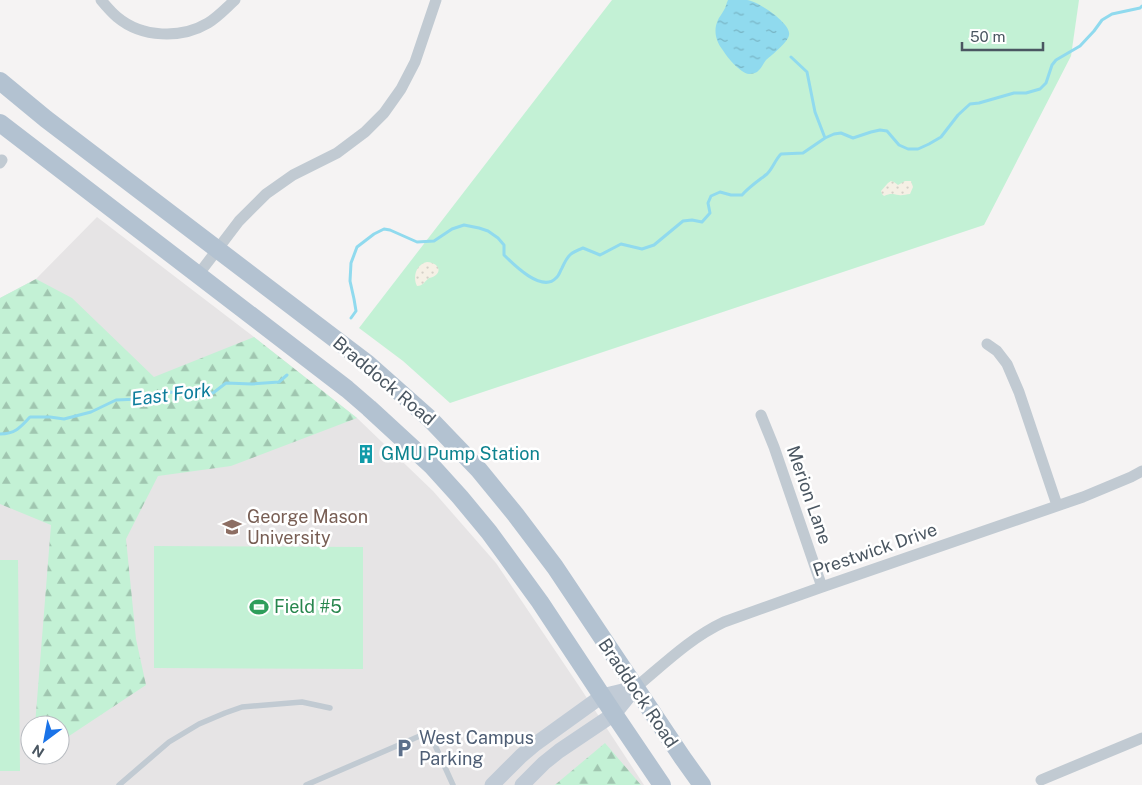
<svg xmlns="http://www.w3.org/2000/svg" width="1142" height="785" viewBox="0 0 1142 785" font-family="'Public Sans',sans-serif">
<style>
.education{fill:#e6e4e5;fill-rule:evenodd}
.green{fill:#c3f1d5}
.forest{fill:url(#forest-firs)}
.sand{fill:url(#sand-dots)}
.water{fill:url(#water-ripples)}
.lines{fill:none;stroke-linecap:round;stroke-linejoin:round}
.stream{stroke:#90daee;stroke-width:3}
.lane{stroke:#c1cad2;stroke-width:5.5}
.street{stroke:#c1cad2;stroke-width:11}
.secondary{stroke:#c1cbd6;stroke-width:15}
.primary{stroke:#b3c2d1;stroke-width:18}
.labels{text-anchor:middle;stroke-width:5;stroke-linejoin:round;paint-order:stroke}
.street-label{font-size:18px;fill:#4a5661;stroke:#fff}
.culture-label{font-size:18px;fill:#0d838f;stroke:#fff;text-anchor:start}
.education-label{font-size:18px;fill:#785e54;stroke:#fff;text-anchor:start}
.leisure-label{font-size:18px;fill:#27864d;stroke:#fff;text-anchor:start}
.service-label{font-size:18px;fill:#4e5e75;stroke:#fff;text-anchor:start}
.water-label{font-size:19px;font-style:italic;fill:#0c7c9b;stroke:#fff}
</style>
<defs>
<pattern id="forest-firs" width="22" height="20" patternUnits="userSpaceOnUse" patternTransform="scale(1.25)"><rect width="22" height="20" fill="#c3f1d5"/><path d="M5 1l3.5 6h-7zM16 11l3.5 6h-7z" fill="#a0c6b0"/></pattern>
<pattern id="sand-dots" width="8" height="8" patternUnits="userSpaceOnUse" patternTransform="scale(1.25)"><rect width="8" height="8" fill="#f5f0e5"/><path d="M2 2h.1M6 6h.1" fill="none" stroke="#d4d0c7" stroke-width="1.8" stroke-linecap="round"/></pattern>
<pattern id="water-ripples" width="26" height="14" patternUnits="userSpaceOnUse" patternTransform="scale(1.25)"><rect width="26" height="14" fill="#90daee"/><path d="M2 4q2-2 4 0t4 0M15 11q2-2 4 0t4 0" fill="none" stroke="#78b4c4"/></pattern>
</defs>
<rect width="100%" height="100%" fill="#f5f3f3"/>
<path class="education" d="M97,217l157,120 103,81 76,73 63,72 83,123 65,99h-644v-487l36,-19zM30,725h30v30h-30z"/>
<path class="green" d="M612,0h467l-8,56 -87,169 -534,178 -47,-42 -44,-33z
M154,546l209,1v122l-209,-1z
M0,560h18l2,211h-20z"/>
<path class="forest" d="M36,279l36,19 82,79 100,-40 103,81 -126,48 -73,10 -32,63 10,100 10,46 -86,57v-17h-25l16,-200 -51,-21v-206z
M605,743l36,42h-86l1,-1z"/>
<path class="sand" d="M891,181l3,1 4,3 7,-4h6l2,6 -3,7c-4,0 -8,2 -11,1 -7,-1 -8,-2 -15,1l-2,-2 -1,-3 7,-8z
M427,262c14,1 16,13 2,16 -4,3 -6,8 -12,8 -5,-10 0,-22 10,-24z"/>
<path class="water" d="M728,0c6,0 13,0 19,0 11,1 45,24 42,35 -1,7 -17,20 -23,25 -3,4 -5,9 -9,12 -2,1 -5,2 -8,2 -9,-1 -22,-17 -27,-25 -6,-8 -9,-19 -4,-29 1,-3 4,-6 6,-10 2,-3 2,-6 4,-10z"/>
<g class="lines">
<path class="stream" d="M791,57l16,15 8,40 10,26
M351,318l5,-7 -2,-12 -4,-18 1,-18 6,-16 17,-13 10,-5 6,1 27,12 17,-1 18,-12 12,-4 15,3 9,3 10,7 6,7v10c10,10 38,38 52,23 3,-2 4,-7 6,-10 6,-13 8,-15 21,-20l17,7 21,-11 21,5 12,-4 29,-24 9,-1 10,2 8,-9 -2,-10 3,-7 9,-4 11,3h11c8,-9 16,-14 25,-21 6,-6 8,-14 14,-20l22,-1 22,-15 9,-4 7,-1 12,5 18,-6 9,-2 7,1 12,14 9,4h10l11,-5 12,-7 17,-22 12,-11 9,-1 35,-10h12l14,-4 6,-6 6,-18 4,-5 24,-14 14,-15 8,-11 10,-6 28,-6 2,-2
M0,434c15,0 21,-7 30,-17h20l14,2 27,-7 25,-12 23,-1 21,-7 53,1 13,-10 26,1 27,-2 8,-7"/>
<path class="lane" d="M119,785l50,-43 30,-18 26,-11 17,-6 60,-5 28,6
M306,785l123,-53 24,53"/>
<path class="street" d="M101,0c5,6 10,12 16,17 25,21 64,22 91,6 10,-6 18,-15 27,-23
M0,163l2,-3
M198,275l41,-54 27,-27 27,-19 44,-22 28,-21 19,-19 17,-24 14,-27 21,-62
M987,344l10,7 10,13 12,28 38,113
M761,415l13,32 48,140
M635,688c29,-24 55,-50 89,-66l98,-35 261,-90 48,-20 11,-6
M1041,780l101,-42"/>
<path class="secondary" d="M492,785l29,-29 13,-11 68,-49 33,-8
M522,785l22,-22 15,-12 55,-37 21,-26"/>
<path class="primary" d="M0,81l46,38 322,245 62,55 49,51 36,44 40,53 127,190 20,28
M0,123l347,266 22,19 62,57 29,32 29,35 51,70 74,112 48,71"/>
</g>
<defs>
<g id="building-bare" transform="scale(1.5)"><path d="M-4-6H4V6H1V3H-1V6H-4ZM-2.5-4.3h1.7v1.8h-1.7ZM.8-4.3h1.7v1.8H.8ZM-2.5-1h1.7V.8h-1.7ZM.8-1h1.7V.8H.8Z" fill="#0f9aa8" stroke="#fff" stroke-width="2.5" paint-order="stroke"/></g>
<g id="university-bare" transform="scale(1.5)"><path d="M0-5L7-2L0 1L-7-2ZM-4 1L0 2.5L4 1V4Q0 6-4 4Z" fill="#8d6e63" stroke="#fff" stroke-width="2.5" paint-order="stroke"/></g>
<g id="stadium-bare" transform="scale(1.5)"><path d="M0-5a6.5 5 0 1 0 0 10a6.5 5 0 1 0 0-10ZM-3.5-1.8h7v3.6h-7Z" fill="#2e9e5b" stroke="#fff" stroke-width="2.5" paint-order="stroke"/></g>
<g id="parking-bare" transform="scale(1.5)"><path d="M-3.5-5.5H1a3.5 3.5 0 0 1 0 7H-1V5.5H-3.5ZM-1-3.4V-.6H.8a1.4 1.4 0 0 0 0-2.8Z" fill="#5c6f8a" stroke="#fff" stroke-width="2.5" paint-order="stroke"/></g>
</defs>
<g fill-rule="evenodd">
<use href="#building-bare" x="366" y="454"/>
<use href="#university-bare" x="232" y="527"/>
<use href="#stadium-bare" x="259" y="607"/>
<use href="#parking-bare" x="404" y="748"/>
</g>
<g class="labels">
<g class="street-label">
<text transform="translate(384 381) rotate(40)" y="6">Braddock Road</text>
<text transform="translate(809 495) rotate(71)" y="6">Merion Lane</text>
<text transform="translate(875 550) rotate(-19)" y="6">Prestwick Drive</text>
<text transform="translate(638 693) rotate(56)" y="6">Braddock Road</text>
</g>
<g class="culture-label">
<text x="381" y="460">GMU Pump Station</text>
</g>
<g class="education-label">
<text x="247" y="523">George Mason<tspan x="247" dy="21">University</tspan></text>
</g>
<g class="leisure-label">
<text x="274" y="613">Field #5</text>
</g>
<g class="service-label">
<text x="419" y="744">West Campus<tspan x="419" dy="21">Parking</tspan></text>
</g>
<g class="water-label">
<text transform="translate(171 394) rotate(-7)" y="7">East Fork</text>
</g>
</g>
<g transform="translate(45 740) rotate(212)"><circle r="24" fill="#ffffff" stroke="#b7bbc0"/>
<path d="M0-4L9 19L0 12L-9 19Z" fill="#1a73e8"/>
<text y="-8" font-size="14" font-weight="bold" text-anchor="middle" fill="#4a5661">N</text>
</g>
<path d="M962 42v8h81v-8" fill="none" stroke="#4a5661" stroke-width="2.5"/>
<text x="970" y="42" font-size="15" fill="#4a5661" stroke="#ffffff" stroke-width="4" paint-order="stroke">50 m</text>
</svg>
